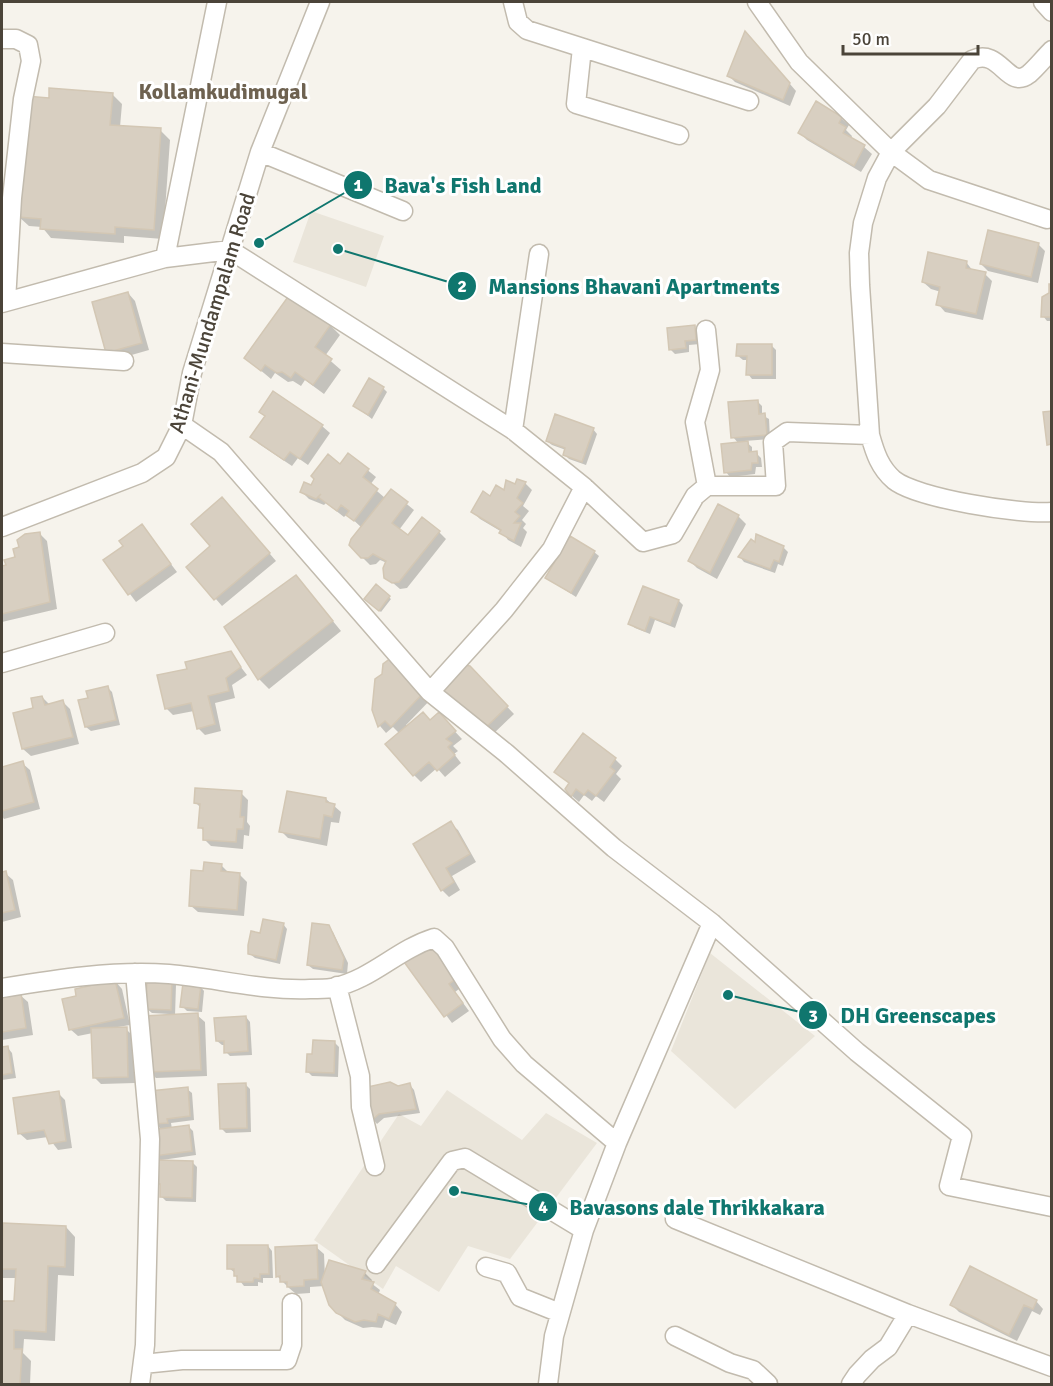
<svg xmlns="http://www.w3.org/2000/svg" width="1053" height="1386" viewBox="0 0 1053 1386" font-family="Signika,sans-serif">
<style>
.residential{fill:#eae5da}
.shadow{fill:#0003}
.building{fill:#d8cfc1;stroke:#d3c7b4;stroke-width:1.5}
.lines{fill:none;stroke-linecap:round;stroke-linejoin:round}
.minor-casing{stroke:#c2bbae;stroke-width:21}
.minor{stroke:#fff;stroke-width:18}
.labels{text-anchor:middle;stroke-width:6;stroke-linejoin:round;paint-order:stroke}
.street-label{font-size:21px;fill:#4b4439;stroke:#fff}
.neighbourhood-label{font-size:22px;font-weight:bold;fill:#6e6250;stroke:#fff}
.leader{fill:none;stroke:#0f766e;stroke-width:2}
.callout-dot{fill:#0f766e;stroke:#fff;stroke-width:2}
.mark-label{font-size:18px;text-anchor:middle;font-weight:bold;fill:#fff}
.callout-label{font-size:22px;text-anchor:middle;font-weight:bold;fill:#0f766e;stroke:#fff;stroke-width:6;stroke-linejoin:round;paint-order:stroke}
</style>
<rect width="100%" height="100%" fill="#f6f3ec"/>
<path class="residential" d="M311,211l73,25 -18,51 -73,-25z
M710,953l105,83 -80,73 -64,-58z
M447,1090l75,50 24,-27 51,30 -87,116 -42,-13 -29,46 -43,-26 -13,23 -69,-49 85,-126 22,12z"/>
<path class="shadow" d="M752,40l44,51 -6,15 -55,-24 -7,-7z
M112,94l10,10 -2,23 40,3 10,10 -7,99 -39,-3v7l-73,-5 -9,-11 -13,-1 -10,-9 31,-118z
M841,118l8,7 -3,5 6,6 -1,3 13,8 8,7 -11,18 -54,-32 -7,-7z
M2,125l1,67h-1z
M1038,244l7,7 -7,32 -50,-12 -7,-7z
M966,262l7,9 12,3 7,7 -9,39 -38,-8 -7,-8 3,-12 -10,-3 -8,-7z
M1052,286v35h-5l-4,-5 8,-22z
M128,293l7,8 14,49 -35,10 -7,-7z
M290,296l40,29 10,10 -15,21 16,14 -17,24 -19,-14 -4,6 -8,-5 -5,1 -13,-9 -4,6 -25,-21z
M694,327l5,5 1,12 -11,1v7l-14,2 -5,-5z
M772,346l4,4v29h-24l-4,-5v-14h-5l-5,-4z
M383,388l4,4 -15,27 -17,-13z
M274,393l48,33 8,7 -22,32 -10,-7 -6,8 -33,-22 -7,-7 14,-21z
M757,401l5,5v9l7,4 1,20 -25,2 7,6v6h4l5,5 1,9h-6l-1,7 -25,3 -4,-5 13,-28 -6,-7z
M593,429l4,5 -11,31 -17,-6 -5,-5 2,-4 -14,-5 -5,-4z
M349,455l27,22 -6,8 15,13 6,-7 23,19 -15,20 9,7 31,-5 7,7 -39,49 -7,1 -14,-12 1,-14 -7,-3 -4,4 -6,1 -8,-8v-29l-15,-14 -3,3 -18,-14 -2,2 -15,-6 -7,-7 10,-5 29,-21z
M525,483l7,7 -9,16 6,5 -7,9 4,4 -3,4 4,4 -6,15 -13,-7 -6,-8 -22,-13 -7,-7 18,-14 24,-13z
M229,506l47,55 -54,45 -34,-39 25,-21z
M718,506l20,10 8,8 -29,55 -20,-11 -7,-7z
M142,526l35,46 -41,30 -31,-41 20,-15z
M40,534l7,7 10,68 -55,13v-55l5,-1 10,-7z
M757,544l26,3 5,5 -5,14 -5,-2 -3,9 -31,-11 -4,-5z
M594,552l5,4 -23,41 -29,-19z
M305,587l36,44 -72,58 -9,-9 -34,-53z
M376,587l15,12 -10,13 -15,-13z
M679,601l4,4 -8,23 -20,-8 -5,14 -15,-6 -5,-4z
M230,653l17,22 -15,10 3,13 -20,5 6,28 -16,4 -7,-7 -4,-17 -21,4 -7,-7 23,-38z
M465,667h4l45,47 -25,24z
M376,680l61,13 -31,32 2,2 23,-5h15l16,17 -9,7 5,5 -4,3 7,9 -16,14 -8,-9 -16,14 -7,-7 -14,-41 -7,-7 -7,6 -6,-7 -7,-16z
M108,688l4,4 8,33 -29,6 -5,-4 4,-28z
M42,697l8,8 13,-3 7,7 9,35 -48,12 -8,-7 12,-40z
M615,759l7,7 -6,8 5,5 -17,23 -8,-6 -4,5 -8,-6 -5,7 -7,-6 -2,-12 -14,-12z
M22,763l8,7 10,39 -36,10 -2,-3v-47z
M241,793l7,7 -1,22 3,4 -1,10 -5,-1 -1,14 -32,-3 -7,-7 1,-7 -5,-5 1,-19 -5,-5z
M326,799l15,13 -2,11 -8,-1 -4,24 -39,-8 -7,-7z
M450,823l8,7 18,32 -24,14 8,14 -11,7 -7,-7z
M221,865l7,7 11,2 8,8 -3,34 -46,-4 -8,-7 14,-32z
M5,873l8,7 8,37 -19,5v-48z
M283,924l4,5 -7,35 -25,-6 -5,-4 11,-19z
M328,927l5,5 15,31 -1,11 -34,-5 -5,-4z
M401,955l69,26 -15,11 14,19 -17,12z
M171,980l5,5 -1,31 22,-1 8,7 2,54 -51,2 -8,-7 21,-57 -17,-1 -5,-4z
M115,981l7,8 8,36 -12,2v2h8l7,7 2,47 -34,1 -7,-7 -1,-44 -15,3 -8,-7 8,-32z
M200,986l4,5 -2,21 -15,-1 -5,-5z
M20,995l8,7 5,33 -31,5v-42z
M246,1017l4,5 2,33 -22,1 -4,-4 -1,-7h-3l-5,-4z
M335,1043l4,4 -1,30 -26,-1 -5,-5 7,-15z
M8,1048l4,5 4,25 -14,2v-31z
M246,1085l4,4 1,43 -25,1 -5,-5z
M410,1085l4,5 6,23 -36,5 -7,6 -4,-5 -9,-29z
M187,1089l5,4 2,27 -23,3 1,6 16,-3 5,5 3,24 -34,5v1l31,2 4,4 -1,35 -30,-1 -5,-5 1,-10 -4,-3 2,-24 -4,-4 6,-25 -7,-7z
M58,1093l7,7 7,48 -14,2 -10,-13 -21,3 -8,-7z
M66,1227l9,10 -1,39 -16,-1 -3,66 -31,-2 -1,14 8,8 -1,23h-28v-82l14,1 1,-25h-15v-28z
M268,1246l4,5 1,27h-10v5l-5,-1v4h-14l-8,-10 -1,-3 -6,-5z
M316,1247l8,7 1,23 40,-4 7,7 -1,3 9,7 -2,5 17,9 7,8 -6,13 -11,-5 -3,8 -10,-1 -9,1 -18,-8 -8,-8 -13,-26 -14,1v6l-14,1 -7,-6 -12,-12z
M1036,1301l7,8 -3,6 -8,-4 -15,30 -58,-29 -7,-7z"/>
<path class="building" d="M745,31l45,52 -7,17 -56,-24z
M49,88l64,5 -3,32 51,3 -7,102 -39,-3v7l-75,-5 1,-10 -23,-2 8,-121 23,2z
M816,101l26,16 -3,6 7,4 -3,6 22,12 -11,21 -56,-33z
M988,230l51,13 -8,34 -51,-13z
M928,252l39,9 -1,7 20,4 -10,42 -40,-9 4,-18 -18,-5z
M1049,284h3v33h-11l1,-20 7,-4z
M128,292l14,51 -36,10 -14,-51z
M290,294l41,30 -16,23 17,12 -19,26 -18,-13 -4,6 -9,-6 -5,1 -12,-8 -4,6 -17,-13z
M695,325l1,15 -11,1 1,7 -17,2 -2,-22z
M737,344h35v31h-26l1,-19h-11z
M369,378l15,9 -16,28 -15,-9z
M273,391l50,34 -23,34 -10,-7 -6,8 -34,-23 15,-21 -6,-4z
M758,400l1,14 6,-1 2,22 -36,3 -3,-36z
M1052,411v33l-5,1 -4,-33z
M555,414l39,14 -12,34 -19,-7 2,-7 -19,-7z
M748,441l1,11 8,-1 1,12h-6l-1,7 -27,3 -3,-29z
M348,453l21,16 -6,8 15,12 -24,32 -8,-6 3,-4 -8,-6 -4,6 -19,-14 3,-3 -5,5 -16,-7 4,-10 7,3 3,-6 -3,-3 17,-22 12,10z
M517,479l9,3 -9,16 6,5 -8,9 5,4 -6,7h7l-7,18 -15,-8 2,-3 -30,-18 12,-21 7,5 6,-11 8,5 2,-10 9,4z
M391,489l17,13 -16,21 16,12 14,-18 18,14 -41,51 -7,1 -8,-5 -1,-10 3,-7 -13,-7 -5,4h-7l-12,-13 2,-6z
M222,497l48,56 -56,47 -28,-33 24,-21 -19,-22z
M718,504l21,11 -29,58 -22,-12z
M142,524l29,40 -43,31 -25,-35 20,-14 -4,-5z
M40,532l10,70 -48,12v-48l4,-1 -2,-5 11,-3 -2,-8 6,-2 -2,-7 8,-6z
M756,534l28,12 -5,16 -5,-2 -4,9 -32,-12 13,-18 4,3z
M570,536l25,15 -24,42 -26,-15z
M296,575l37,46 -75,59 -34,-53z
M376,584l14,12 -11,15 -15,-12z
M643,586l36,14 -9,24 -20,-7 -5,14 -17,-7z
M231,651l10,16 -15,11 3,13 -21,5 7,28 -18,5 -6,-26 -26,6 -8,-34 30,-6 -2,-7z
M399,652l32,33 -40,42 -6,-6 -7,6 -6,-17 3,-31 7,-5 1,-10z
M455,654l10,11 5,1 38,40 -27,26 -51,-53z
M108,686l8,34 -31,7 -7,-27 10,-2 -2,-7z
M42,696l3,9 18,-5 10,37 -51,12 -9,-36 20,-5 -2,-10z
M423,712l7,8 9,-8 17,19 -10,8 6,4 -4,4 7,8 -18,16 -8,-9 -16,14 -28,-32z
M583,733l33,25 -6,9 5,4 -19,25 -8,-6 -4,5 -8,-6 -5,8 -6,-8 4,-6 -15,-11z
M23,761l11,41 -32,9v-44z
M195,788l47,3 -2,26h4l-1,12h-6l-1,13 -33,-2v-12h-5l2,-24 -6,-1z
M287,791l39,7v4l9,2 -3,13 -8,-2 -4,24 -41,-7z
M451,821l19,33 -24,14 8,14 -13,9 -28,-47z
M204,862l18,2 -1,7 19,2 -3,37 -48,-4 2,-36 12,1z
M6,871l9,39 -13,3v-41z
M263,919l21,4 -8,37 -28,-6v-9l3,-14 9,2z
M312,923l17,2 15,33 -2,12 -35,-5z
M436,934l28,39 -15,11 14,19 -19,14 -45,-62z
M147,977l25,2 -1,31 -25,-1z
M115,980l9,38 -55,12 -7,-31 14,-3 -1,-7z
M183,983l18,2 -3,24 -18,-2z
M21,993l5,35 -24,4v-36z
M198,1013l3,57 -54,2 -3,-56z
M246,1016l2,35 -24,2v-12h-8l-2,-23z
M127,1027l1,50 -35,1 -2,-50z
M313,1040l22,1 -1,32 -28,-1 1,-18h5z
M8,1046l4,27 -10,2v-28z
M390,1082l8,4 12,-3 6,26 -37,5 -7,6 -9,-32z
M246,1083l1,45 -27,1 -2,-45z
M188,1087l2,29 -23,3 1,4 -15,1 -3,-33z
M59,1091l7,50 -17,3 -5,-14 -26,4 -5,-36z
M189,1125l3,26 -38,5 -3,-26z
M158,1160l35,1 -1,37 -32,-1v-13h-3z
M3,1223l63,3 -1,41 -17,-1 -2,66 -32,-2v19h8l-2,35h-18v-83h12l2,-32h-14z
M227,1245h41l1,29h-9v5l-6,-1 -1,4h-16v-6h-3v-7h-7z
M317,1245l1,34 -14,1v6l-17,1v-5h-7v-6l-4,1 -1,-30z
M329,1260l37,11 -4,8 12,3 -3,7 25,14 -7,16 -11,-5 -2,8 -12,-2 -9,2 -19,-9 -7,-8 -8,-23z
M970,1266l67,34 -4,9 -9,-4 -15,30 -59,-30z"/>
<g class="lines">
<g class="minor-casing">
<path id="minor" d="M513,2l5,20 9,8 222,71
M757,2l42,60 92,90 38,28 118,39
M1043,2l9,10
M2,39h14l12,6 3,16 -8,38 -11,99 -6,103
M582,48l-6,56 103,31
M1052,50c-8,8 -15,17 -23,24 -22,17 -28,-27 -57,-14l-35,46 -46,46 -14,26 -14,45 -4,30 1,32 10,150c5,18 10,33 24,45 22,18 127,35 158,32
M260,152l143,59
M165,258l52,-256
M2,303l163,-45 65,-8 283,180 71,57 59,55 30,-8 22,-38 12,-10 -12,-64 15,-52 -4,-40
M2,353l122,8
M182,425l39,27 209,240 76,61 108,95 98,75 145,129 105,84 -13,50 103,21
M513,430l26,-176
M707,486h69l-3,-44 14,-10 83,3
M2,527l140,-54 24,-16 16,-32 10,-52 68,-221 60,-150
M2,663l103,-30
M430,692l74,-82 48,-61 32,-62
M135,973l15,166 -5,206 -5,39
M337,986l23,90 1,31 14,59
M2,988c55,-9 111,-18 167,-14 47,4 93,17 141,15 7,0 15,0 22,-1 41,-9 64,-38 102,-50l11,10 57,91 22,25 93,79
M675,1219l233,95 144,53
M376,1264l76,-103 13,-3 119,72
M486,1267l21,6 13,24 40,16
M675,1336l55,27 23,7 15,14
M143,1364l39,-4h105l5,-15v-42
M548,1384l6,-48 30,-106 33,-87 95,-220
M851,1384l6,-9 15,-16 16,-12 20,-33"/>
</g>
<use href="#minor" class="minor"/>
</g>
<g class="labels">
<g class="street-label">
<text transform="translate(212 313) rotate(-73)" y="7">Athani-Mundampalam Road</text>
</g>
<g class="neighbourhood-label">
<text x="223" y="99">Kollamkudimugal</text>
</g>
</g>
<path class="leader" d="M259 243L358 185M338 249L462 286M728 995L813 1015M454 1191L543 1207"/>
<g class="callout-dot">
<circle cx="259" cy="243" r="6"/>
<circle cx="338" cy="249" r="6"/>
<circle cx="728" cy="995" r="6"/>
<circle cx="454" cy="1191" r="6"/>
<circle cx="358" cy="185" r="15"/>
<circle cx="462" cy="286" r="15"/>
<circle cx="813" cy="1015" r="15"/>
<circle cx="543" cy="1207" r="15"/>
</g>
<g class="mark-label">
<text x="358" y="191">1</text>
<text x="462" y="292">2</text>
<text x="813" y="1022">3</text>
<text x="543" y="1213">4</text>
</g>
<g class="callout-label">
<text x="463" y="193">Bava's Fish Land</text>
<text x="634" y="294">Mansions Bhavani Apartments</text>
<text x="918" y="1023">DH Greenscapes</text>
<text x="697" y="1215">Bavasons dale Thrikkakara</text>
</g>
<rect width="1053" height="1386" fill="none" stroke="#4b4439" stroke-width="6"/>
<path d="M843 45v9h135v-9" fill="none" stroke="#4b4439" stroke-width="3"/>
<text x="852" y="45" font-size="18" fill="#4b4439" stroke="#ffffff" stroke-width="4.5" paint-order="stroke">50 m</text>
</svg>
